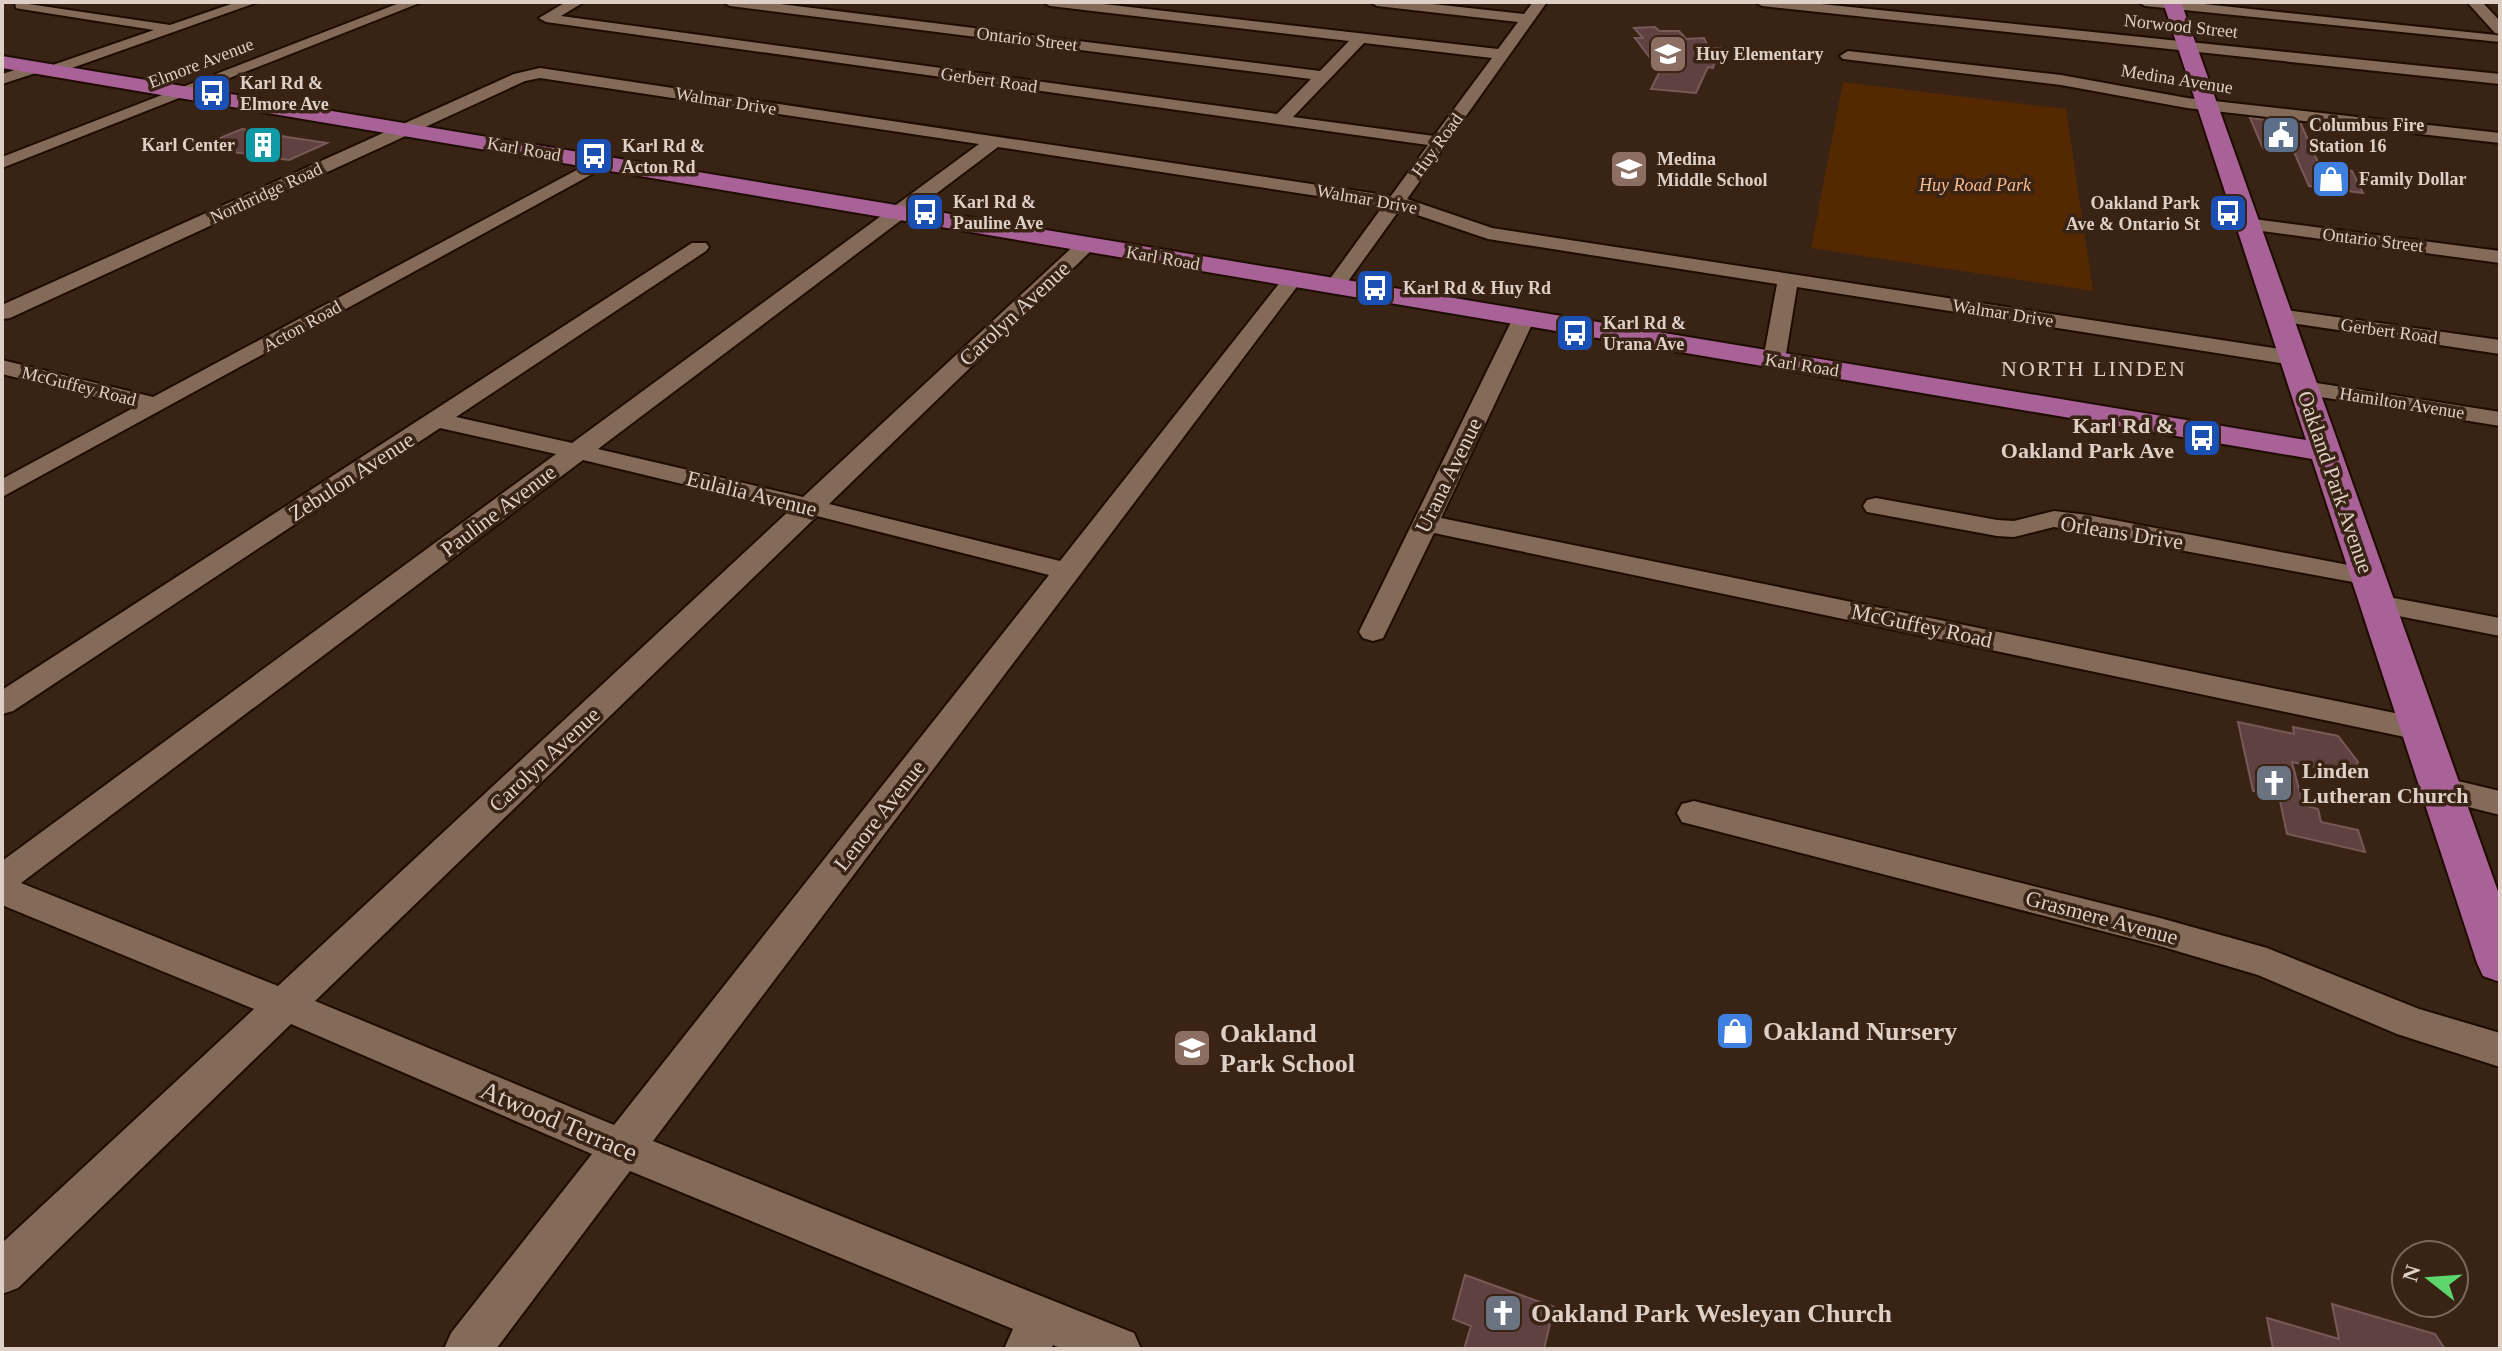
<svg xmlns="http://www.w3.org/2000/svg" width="2502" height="1351" viewBox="0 0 2502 1351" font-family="'Times New Roman',serif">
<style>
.green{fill:#542902}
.building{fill:#5e4140;stroke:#785957;stroke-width:2}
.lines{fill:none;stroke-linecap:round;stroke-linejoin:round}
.minor-casing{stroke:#1f0c01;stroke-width:4}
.major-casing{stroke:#1f0c01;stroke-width:4}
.minor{fill:#836a59;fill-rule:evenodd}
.major{fill:#a86297;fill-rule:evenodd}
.labels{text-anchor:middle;stroke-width:7;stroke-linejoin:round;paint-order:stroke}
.far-street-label{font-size:18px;fill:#dfd0c7;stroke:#382314}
.far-poi-label{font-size:18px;font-weight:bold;fill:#dfd0c7;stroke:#382314;text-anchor:start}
.far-park-label{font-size:18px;font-style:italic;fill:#f6bb91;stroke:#382314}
.street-label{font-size:22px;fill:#dfd0c7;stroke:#382314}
.far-quarter-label{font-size:22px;letter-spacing:2px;fill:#dfd0c7;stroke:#382314}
.poi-label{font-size:22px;font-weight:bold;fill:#dfd0c7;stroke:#382314;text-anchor:end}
.near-poi-label{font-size:26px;font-weight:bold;fill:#dfd0c7;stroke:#382314;text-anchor:start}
.near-street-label{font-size:26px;fill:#dfd0c7;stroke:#382314}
</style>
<rect width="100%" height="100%" fill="#382314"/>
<path class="green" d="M1843,82l223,27 27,182 -282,-43z"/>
<path class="building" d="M1655,27l4,4h20l7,8 18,-1 5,10h11l-7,20 -5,-1 -12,26 -45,-4 9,-18 -25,-33h8l-9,-10z
M2250,118l51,6 19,43 32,4 11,22 -54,-7 -15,-34 -31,-4z
M242,129l45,8 40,6 -38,17 -91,-13z
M2238,722l56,12 -1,-7 45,9 20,26 -5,13 -61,-13 11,43 15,4 3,13 37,8 7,22 -78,-18 -8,-38 -26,-5z
M1465,1275l89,32 -10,42h-80l7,-23 -18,-7z
M2332,1304l103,30 10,15h-172l-6,-31 72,21z"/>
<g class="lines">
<g class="minor-casing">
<path id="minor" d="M15,2l155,23 67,-23h21l-206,73 -5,-2v-6l107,-37 -133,-21 -5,-1z
M402,2h20l-420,166v-11z
M566,2h18l-23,14 716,98 34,-35 -581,-73 -7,-4h41l556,69 29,-30 -299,-35 -7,-4h43l412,47 20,-27 -141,-16 -7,-4h44l110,12 9,-12h14l-140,197 85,29 801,123 11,7 -11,7 -496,-78 -12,73 -11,7 -11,-7 14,-76 -289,-45 -88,-30 -59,82 -7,2 -10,-6 59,-81 -385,-59 -400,302 205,48 276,-256 7,-2 10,6 -3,4 -264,255 231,57 225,-285h14l3,4 -649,861 481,192 7,16h-79l-9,-4 -2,4h-47l9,-20 -383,-158 -134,178h-52l7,-16 141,-179 -301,-130 -273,264 -16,6v-51l252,-234 -252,-104v-44l554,-407 -116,-26 -427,283 -11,3v-24l690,-447h14l3,4 -3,4 -250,166 116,26 407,-299 -439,-66 -15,3 -515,237 -8,1v-14l512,-231 26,-6 851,128 37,-51 -882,-123 -7,-4zM1364,43l128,15 -58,78 -141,-19zM583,460l207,50 -512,476 -257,-103zM817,516l232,59 -435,550 -299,-124z
M1755,2h47l698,72v10l-738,-78z
M2138,2h47l311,33 4,1v6l-355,-36z
M2467,2h15l18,19v13l-5,-1z
M1848,51l213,24 126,23 313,35v10l-313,-35 -126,-23 -218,-26 -3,-3z
M37,63l8,5 -3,3 -40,13v-10z
M601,157l6,1 3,4 -3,4 -605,331v-18l133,-72 -133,-33v-14l151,37z
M2246,218l254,33v12l-261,-35 -3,-4 3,-4z
M2278,309l222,31v14l-230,-34 -3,-5 3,-5z
M1524,312l11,6 -94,200 978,200 11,3 5,8 -5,8 -11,3 -985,-207 -51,105 -10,3 -10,-3 -4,-6 154,-314z
M2304,381l196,31v14l-204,-33 -4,-5 4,-5z
M1876,498l121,22 17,1 40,-10 34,4 281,54 10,2 4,6 -4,6 -10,2 -315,-58 -40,10 -17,-1 -130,-24 -4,-6 4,-6z
M2378,595l122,23v18l-132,-26 -4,-6 4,-6z
M2441,777l59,14v24l-71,-18 -4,-8 4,-8z
M1694,801l466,117 107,30 152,61 81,24v34l-103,-33 -139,-59 -98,-29 -478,-124 -5,-9 5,-9z"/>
</g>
<g class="major-casing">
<path id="major" d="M2163,2h18l319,895v85l-17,-6 -6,-13 -165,-504 -2310,-391v-12l2304,384z"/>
</g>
<use href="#minor" class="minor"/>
<use href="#major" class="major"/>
</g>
<defs>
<g id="school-square" transform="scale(2)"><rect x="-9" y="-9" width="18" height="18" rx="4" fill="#8d6e63" stroke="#382314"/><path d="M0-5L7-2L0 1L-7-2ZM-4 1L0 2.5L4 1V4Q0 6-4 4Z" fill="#fff"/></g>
<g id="bus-square" transform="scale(2)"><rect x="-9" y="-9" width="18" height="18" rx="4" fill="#1a4fb4" stroke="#382314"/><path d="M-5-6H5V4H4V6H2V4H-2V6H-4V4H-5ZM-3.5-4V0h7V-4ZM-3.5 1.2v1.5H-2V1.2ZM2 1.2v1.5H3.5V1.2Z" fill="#fff"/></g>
<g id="civic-square" transform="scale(2)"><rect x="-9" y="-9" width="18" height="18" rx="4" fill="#5c6f8a" stroke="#382314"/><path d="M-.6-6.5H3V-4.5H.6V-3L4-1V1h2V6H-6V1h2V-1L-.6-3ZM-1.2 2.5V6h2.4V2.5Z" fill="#fff"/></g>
<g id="building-square" transform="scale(2)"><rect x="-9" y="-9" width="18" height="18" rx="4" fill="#0f9aa8" stroke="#382314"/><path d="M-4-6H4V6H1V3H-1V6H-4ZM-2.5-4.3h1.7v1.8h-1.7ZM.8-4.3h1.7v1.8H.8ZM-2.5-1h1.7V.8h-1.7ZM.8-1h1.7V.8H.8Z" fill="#fff"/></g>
<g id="shop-square" transform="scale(2)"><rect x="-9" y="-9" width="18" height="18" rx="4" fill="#3f7fe0" stroke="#382314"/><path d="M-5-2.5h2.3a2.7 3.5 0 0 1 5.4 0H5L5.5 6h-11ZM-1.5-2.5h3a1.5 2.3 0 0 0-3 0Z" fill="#fff"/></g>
<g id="church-square" transform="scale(2)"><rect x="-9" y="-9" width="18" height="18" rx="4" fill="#6b7280" stroke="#382314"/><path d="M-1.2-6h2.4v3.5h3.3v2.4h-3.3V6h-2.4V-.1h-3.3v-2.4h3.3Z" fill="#fff"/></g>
</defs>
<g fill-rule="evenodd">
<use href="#school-square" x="1668" y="54"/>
<use href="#bus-square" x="212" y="93"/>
<use href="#civic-square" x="2281" y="135"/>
<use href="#building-square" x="263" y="145"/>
<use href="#bus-square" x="594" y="156"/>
<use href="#school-square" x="1629" y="169"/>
<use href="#shop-square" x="2331" y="179"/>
<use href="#bus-square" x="925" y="212"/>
<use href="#bus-square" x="2228" y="213"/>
<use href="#bus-square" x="1375" y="288"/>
<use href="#bus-square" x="1575" y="333"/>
<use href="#bus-square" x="2202" y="438"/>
<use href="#church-square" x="2274" y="783"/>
<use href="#shop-square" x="1735" y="1031"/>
<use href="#school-square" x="1192" y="1048"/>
<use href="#church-square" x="1503" y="1313"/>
</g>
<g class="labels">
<g class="far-street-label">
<text transform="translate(2181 26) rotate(6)" y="6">Norwood Street</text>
<text transform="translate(1027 39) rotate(7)" y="6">Ontario Street</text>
<text transform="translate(201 63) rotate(-21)" y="6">Elmore Avenue</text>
<text transform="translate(2177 79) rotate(9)" y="6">Medina Avenue</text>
<text transform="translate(989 80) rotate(8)" y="6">Gerbert Road</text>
<text transform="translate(726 101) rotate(9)" y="6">Walmar Drive</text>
<text transform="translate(1437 145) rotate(-54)" y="6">Huy Road</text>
<text transform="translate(524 149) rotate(10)" y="6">Karl Road</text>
<text transform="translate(266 193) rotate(-25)" y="6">Northridge Road</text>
<text transform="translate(1367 199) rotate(10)" y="6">Walmar Drive</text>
<text transform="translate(2373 240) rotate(7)" y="6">Ontario Street</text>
<text transform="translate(1163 258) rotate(10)" y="6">Karl Road</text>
<text transform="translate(2003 313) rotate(9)" y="6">Walmar Drive</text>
<text transform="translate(302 326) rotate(-29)" y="6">Acton Road</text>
<text transform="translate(2389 331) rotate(8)" y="6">Gerbert Road</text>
<text transform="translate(1802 365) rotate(9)" y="6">Karl Road</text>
<text transform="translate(79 386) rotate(14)" y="6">McGuffey Road</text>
<text transform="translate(2402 403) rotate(9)" y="6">Hamilton Avenue</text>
</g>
<g class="far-poi-label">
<text x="1696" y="60">Huy Elementary</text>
<text x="240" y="89">Karl Rd &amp;<tspan x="240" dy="21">Elmore Ave</tspan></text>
<text x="2309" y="131">Columbus Fire<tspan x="2309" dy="21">Station 16</tspan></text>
<text x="235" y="151" text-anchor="end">Karl Center</text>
<text x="622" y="152">Karl Rd &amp;<tspan x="622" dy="21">Acton Rd</tspan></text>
<text x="1657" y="165">Medina<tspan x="1657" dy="21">Middle School</tspan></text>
<text x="2359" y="185">Family Dollar</text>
<text x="953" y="208">Karl Rd &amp;<tspan x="953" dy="21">Pauline Ave</tspan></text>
<text x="2200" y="209" text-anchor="end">Oakland Park<tspan x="2200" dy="21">Ave &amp; Ontario St</tspan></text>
<text x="1403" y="294">Karl Rd &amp; Huy Rd</text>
<text x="1603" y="329">Karl Rd &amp;<tspan x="1603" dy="21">Urana Ave</tspan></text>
</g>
<g class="far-park-label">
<text x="1975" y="191">Huy Road Park</text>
</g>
<g class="street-label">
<text transform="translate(1014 313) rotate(-43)" y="8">Carolyn Avenue</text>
<text transform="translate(1448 475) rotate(-64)" y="8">Urana Avenue</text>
<text transform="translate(351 476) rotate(-33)" y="8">Zebulon Avenue</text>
<text transform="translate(2336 482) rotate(71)" y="8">Oakland Park Avenue</text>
<text transform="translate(752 493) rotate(14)" y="8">Eulalia Avenue</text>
<text transform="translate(498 510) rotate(-37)" y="8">Pauline Avenue</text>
<text transform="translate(2122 532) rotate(9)" y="8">Orleans Drive</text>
<text transform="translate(1922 625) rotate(12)" y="8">McGuffey Road</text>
<text transform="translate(544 759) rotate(-43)" y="8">Carolyn Avenue</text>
<text transform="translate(879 815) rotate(-52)" y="8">Lenore Avenue</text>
<text transform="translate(2102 917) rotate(15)" y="8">Grasmere Avenue</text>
</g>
<g class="far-quarter-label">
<text x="2094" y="376">NORTH LINDEN</text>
</g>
<g class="poi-label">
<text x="2174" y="433">Karl Rd &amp;<tspan x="2174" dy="25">Oakland Park Ave</tspan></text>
<text x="2302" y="778" text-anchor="start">Linden<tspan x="2302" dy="25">Lutheran Church</tspan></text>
</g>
<g class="near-poi-label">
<text x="1763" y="1040">Oakland Nursery</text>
<text x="1220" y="1042">Oakland<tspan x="1220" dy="30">Park School</tspan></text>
<text x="1531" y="1322">Oakland Park Wesleyan Church</text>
</g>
<g class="near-street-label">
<text transform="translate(559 1121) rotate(23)" y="9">Atwood Terrace</text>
</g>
</g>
<rect width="2502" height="1351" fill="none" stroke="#dfd0c7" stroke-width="8"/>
<g transform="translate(2430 1279) rotate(287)"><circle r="38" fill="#382314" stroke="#7b685c" stroke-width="2"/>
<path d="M0-6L14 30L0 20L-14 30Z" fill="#5cd56d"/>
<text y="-12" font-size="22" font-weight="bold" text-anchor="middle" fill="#dfd0c7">N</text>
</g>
</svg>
